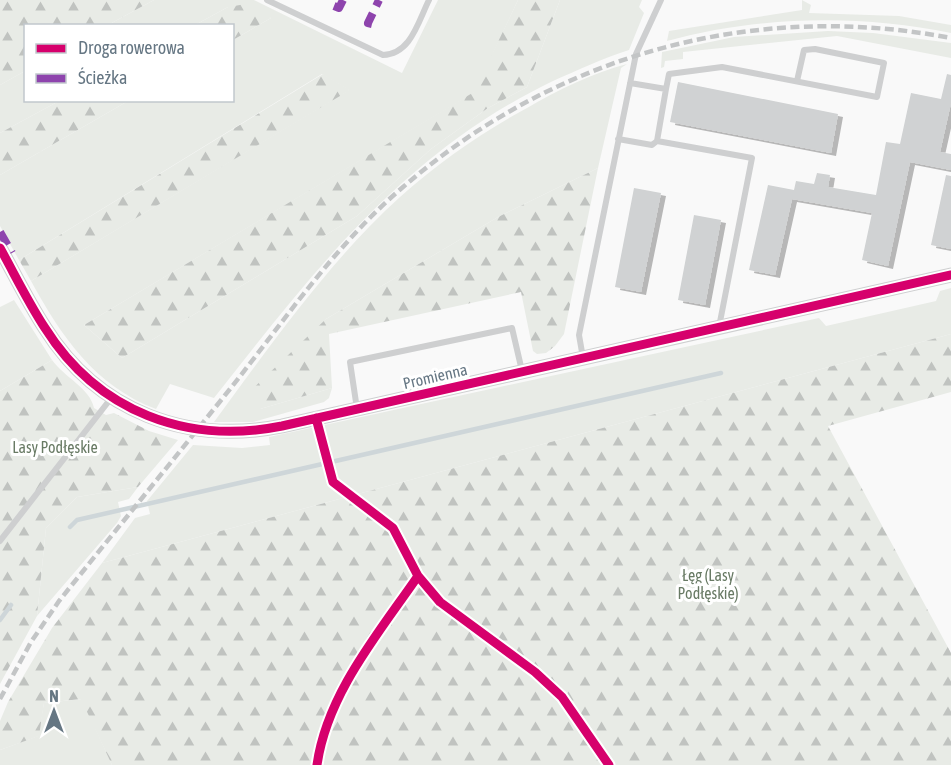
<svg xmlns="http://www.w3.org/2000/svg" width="951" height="765" viewBox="0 0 951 765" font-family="'Asap Condensed',sans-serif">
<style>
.green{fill:#e8ebe6}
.forest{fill:url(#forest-firs)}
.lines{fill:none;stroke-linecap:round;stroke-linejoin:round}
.stream{stroke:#ced6d9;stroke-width:4.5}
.building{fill:#d0d2d3;filter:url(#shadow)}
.service{stroke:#cecfd0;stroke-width:6}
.tertiary{stroke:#cecfd0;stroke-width:15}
.rail{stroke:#c3c5c6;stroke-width:4.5;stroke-dasharray:9 4.5;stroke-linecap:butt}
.quiet{stroke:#8e44ad;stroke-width:8;stroke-dasharray:15 8;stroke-linecap:butt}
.cycleway-casing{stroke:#fff;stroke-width:13}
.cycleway{stroke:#d6006c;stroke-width:9}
.labels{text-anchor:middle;stroke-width:6;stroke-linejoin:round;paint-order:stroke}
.street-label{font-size:16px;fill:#657683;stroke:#fff}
.park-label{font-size:16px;fill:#687a64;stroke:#fff}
</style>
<defs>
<pattern id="forest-firs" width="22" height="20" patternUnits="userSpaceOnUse" patternTransform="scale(1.5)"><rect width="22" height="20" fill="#e8ebe6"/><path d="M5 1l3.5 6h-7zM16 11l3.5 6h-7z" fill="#c0c3c0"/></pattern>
<filter id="shadow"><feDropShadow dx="5" dy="3" stdDeviation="0" flood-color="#0004"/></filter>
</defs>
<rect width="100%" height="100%" fill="#f9f9f9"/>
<path class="green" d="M154,0h100l148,73 36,-73h80l-43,92 -391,233 38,33 235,-142 74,-67 57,-41 39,-21 33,-87h82l-3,7 5,6 -15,37c-26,8 -51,20 -76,31 -150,72 -239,190 -339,317l-44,-14 -14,25c-61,-23 -95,-73 -125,-128l318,-191 -27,-16 -303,186 -19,-34v-51l128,-74 104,-1 1,-60 38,-22 -43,-11 -33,18h-87z
M802,0l9,5 -2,8 90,3 52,9v8c-93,-19 -193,-17 -284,8l2,-10 133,-21z
M828,31l45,2 78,10v15l-114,-22 -154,16v7l-18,2 -1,6 -3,1 1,-16 72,-15z
M627,64l-6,4 -23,100 -100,49 -172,102 -66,90 72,-21 -3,10 -5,4 -71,20h-39c55,-75 117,-163 186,-225 38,-34 82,-65 127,-89 31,-18 65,-35 100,-44z
M25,71l1,29 33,1 -59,32v-48z
M951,288v46l-849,229 33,-45 15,-4 -3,-13 46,-56 49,3 28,-3 -1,-8 550,-119 7,8 110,-25 4,-10z
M14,300l38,60 -52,31v-84z
M138,487l-9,12 -11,3 3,14 -4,7 -80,93 9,-88 31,-31z
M82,699l30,66h-112v-15l38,-14 6,-33z"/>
<path class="forest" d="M0,0h154l-46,25 -82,1 -1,45 -25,14z
M518,0h42l-33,87 -39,21 -57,41 -74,67 -235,142 -38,-33 390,-233z
M246,4l25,14 -38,22 -1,-14 -37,-1 33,-18z
M323,74l27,16 -319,191 -12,-21z
M59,101h69l-128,74v-42z
M598,168l-34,166 -9,12 -9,7 -9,1 -4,-3 -12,-59 -192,42 3,54 -72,21 -16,-12 82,-78 172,-102z
M951,334v58l-123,34 123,227v112h-839l-31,-66 -37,4 -5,33 -39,14v-29l8,-19 44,-74 50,-65z
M52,360c12,17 38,28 42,48l12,7 8,-2 35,18 29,9 -40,47 -61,10 -31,31 -9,88 -37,68v-293z"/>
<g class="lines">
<path class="stream" d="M70,527l7,-7 644,-147
M0,620l11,-15"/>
</g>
<path class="building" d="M947,74l4,1v28l-11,49 11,2v16l-41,-8 -22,104 -26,-6 10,-47 -80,-14 -17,76 -26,-5 19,-85 26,5 2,-9 18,3 3,-11 13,2 -2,12 48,8 10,-53 14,2 11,-51 30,6z
M678,82l160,32 -7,39 -161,-31z
M946,175l5,1v73l-20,-4z
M634,188l27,5 -20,99 -26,-5z
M694,215l27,5 -16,85 -27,-5z"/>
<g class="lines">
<path class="service" d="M267,0l116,55c28,-1 35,-33 46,-55
M630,83l36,6 3,-15 53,-7 155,30 7,-34 -69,-14 -11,1 -7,31
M618,139l34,6 5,-4 95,17 -33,169
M657,141l9,-52
M583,358l-4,-23 54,-266 3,-15 25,-54
M357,409l-7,-47 162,-34 10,43
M316,419l17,63 26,21
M0,541l112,-144"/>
<path class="tertiary" d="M0,248c15,27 28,54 45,80 53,84 142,117 237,98l669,-151"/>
<path class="rail" d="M0,699l31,-57 28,-41c57,-71 114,-141 171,-212 55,-69 105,-144 173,-202 153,-132 349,-187 548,-149"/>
<path class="quiet" d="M334,6l5,2 4,-8
M372,24l-4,-1 11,-23
M0,232l12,21"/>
<g class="cycleway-casing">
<path id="cycleway" d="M0,248c15,27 28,54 45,80 53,84 142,117 237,98l669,-151
M316,418l17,64 60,46 25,48 22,26 95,70 27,25 47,68
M317,765c10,-71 61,-131 101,-189"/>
</g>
<use href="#cycleway" class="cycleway"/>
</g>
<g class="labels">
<g class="street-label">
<text transform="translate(435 376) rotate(-13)" y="6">Promienna</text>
</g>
<g class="park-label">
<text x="55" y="453">Lasy Podłęskie</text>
<text x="708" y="581">Łęg (Lasy<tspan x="708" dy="18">Podłęskie)</tspan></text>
</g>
</g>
<rect x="24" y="24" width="210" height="78" fill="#ffffff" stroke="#c1c8cd" stroke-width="1.5"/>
<rect x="36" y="44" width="30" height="9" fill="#d6006c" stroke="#c1c8cd" stroke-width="1.5"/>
<text x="78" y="54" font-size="18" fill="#657683">Droga rowerowa</text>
<rect x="36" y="74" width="30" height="9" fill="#8e44ad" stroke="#c1c8cd" stroke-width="1.5"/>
<text x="78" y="84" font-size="18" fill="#657683">Ścieżka</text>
<g transform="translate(54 711)" stroke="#ffffff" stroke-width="4.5" paint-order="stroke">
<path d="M0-4.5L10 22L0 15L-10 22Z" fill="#657683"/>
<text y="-9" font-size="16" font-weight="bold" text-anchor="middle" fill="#657683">N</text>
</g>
</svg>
